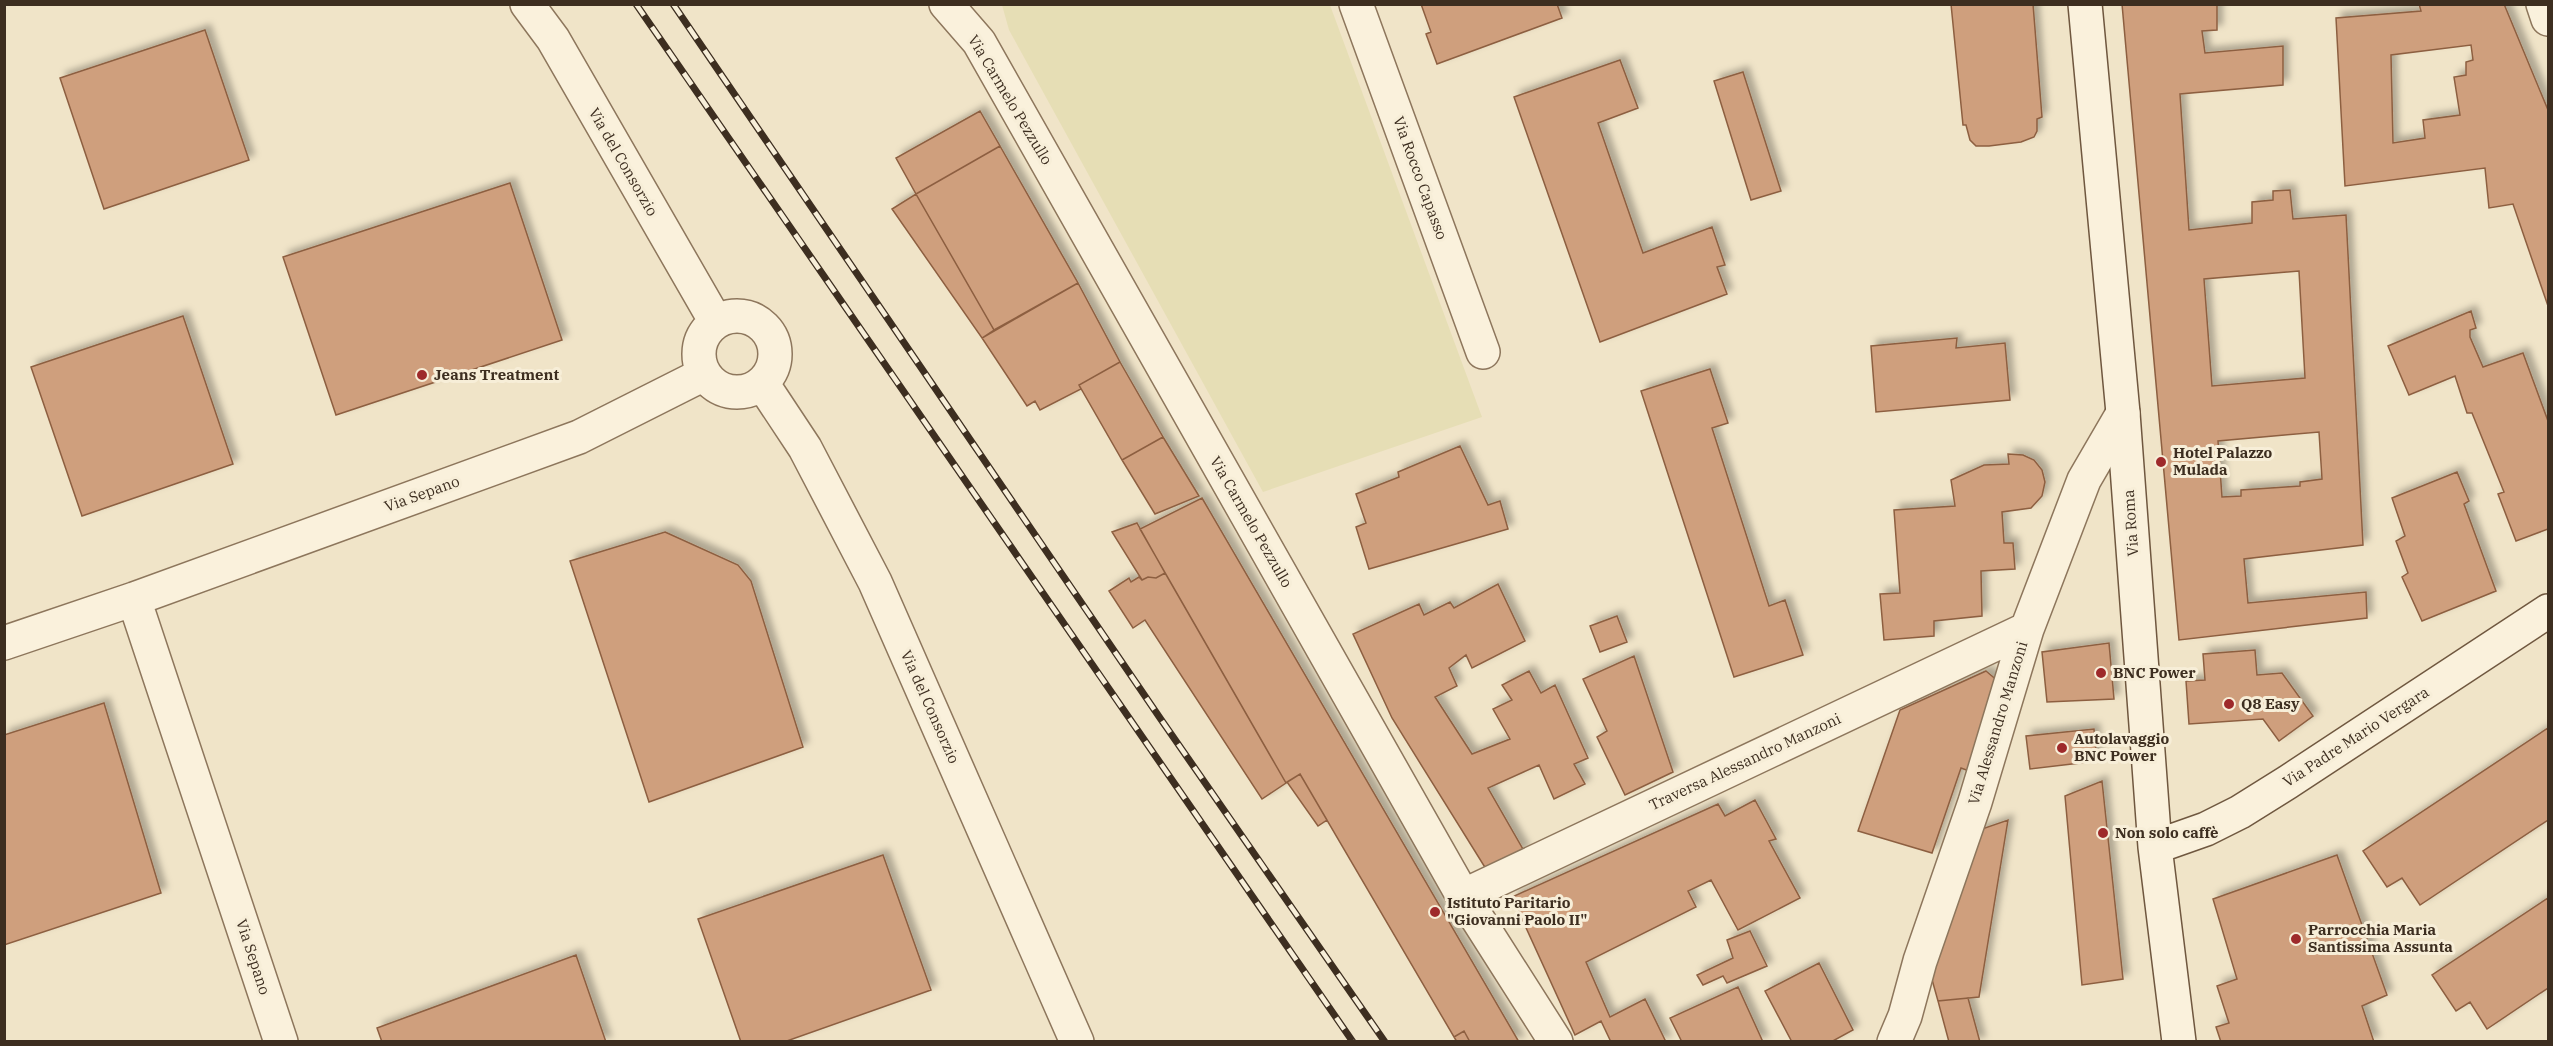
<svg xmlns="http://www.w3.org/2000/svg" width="2553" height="1046" viewBox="0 0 2553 1046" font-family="'IBM Plex Serif',serif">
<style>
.farmland{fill:#e6deb5}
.building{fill:#cf9f7d;stroke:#8d5f41;stroke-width:1.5;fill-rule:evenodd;filter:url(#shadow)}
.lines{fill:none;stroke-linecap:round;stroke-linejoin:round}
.street-casing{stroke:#8d765c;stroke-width:36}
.secondary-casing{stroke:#6f573f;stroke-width:36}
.street{stroke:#faf1dc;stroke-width:33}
.secondary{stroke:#faf1dc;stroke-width:33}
.rail-casing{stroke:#3d2e20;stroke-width:7}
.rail{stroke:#f7eed8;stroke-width:4.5;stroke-dasharray:14;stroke-linecap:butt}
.poi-dot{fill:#9e2a2b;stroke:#f7eed8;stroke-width:2}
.labels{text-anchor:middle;stroke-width:6;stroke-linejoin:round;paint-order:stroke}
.street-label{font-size:15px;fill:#3d2e20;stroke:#f7eed8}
.poi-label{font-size:15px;font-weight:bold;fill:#3d2e20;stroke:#f7eed8;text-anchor:start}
</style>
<defs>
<filter id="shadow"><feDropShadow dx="5.5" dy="-5.5" stdDeviation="3" flood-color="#0004"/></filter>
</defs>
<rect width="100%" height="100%" fill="#f0e4c8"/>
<path class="farmland" d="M1002,5h328l152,412 -219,75 -254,-462z"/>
<path class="building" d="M1421,4h136l5,14 -125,46 -11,-30 5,-2z
M1951,4h82l9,113 -5,2v12l-3,6 -13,5 -32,4h-13l-6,-6 -4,-15h-3z
M2122,4h95v26l-15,1 3,22 78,-7v39l-103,9 9,136 63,-7v-21l21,-2v-9l17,-1 3,29 53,-4 17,330 -119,14 4,44 118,-11 1,26 -188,22zM2299,271l6,107 -93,8 -8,-107zM2319,432l3,47 -22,3v4l-59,4v6l-19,1 -4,-56z
M2419,4h85l44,106v196l-35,-102 -24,4 -4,-40 -140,18 -9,-168 85,-7zM2471,45l2,15 -7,2v13l-12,2 6,38 -37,5 2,18 -32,5 -2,-88z
M205,30l44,130 -145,49 -44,-131z
M1620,60l18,48 -40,15 45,130 69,-26 13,38 -8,2 10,27 -127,48 -86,-245z
M1743,72l38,119 -30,9 -37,-119z
M980,111l20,35 -84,48 -20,-36z
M1000,146l78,137 -84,47 -78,-136z
M510,183l52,157 -226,75 -53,-158z
M916,194l78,136 -12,8 -90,-129z
M1078,283l42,79 -41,23 2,4 -41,21 -5,-9 -8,5 -45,-68z
M2471,311l5,17 -6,2v7l13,30 40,-14 25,68v108l-32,12 -18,-47 6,-2 -32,-79h-5l-12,-37 -46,19 -21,-49z
M183,316l50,148 -151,52 -51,-149z
M1957,338l-1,10 49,-5 5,57 -134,12 -5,-66z
M1120,362l43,75 -41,23 -43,-75z
M1710,369l18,54 -16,5 57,178 16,-6 18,55 -69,22 -93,-286z
M1163,437l36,59 -44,18 -33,-54z
M1460,446l28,59 12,-4 8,28 -139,40 -13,-42 10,-4 -10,-29 43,-17 -1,-5z
M2008,454l15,1 11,5 8,10 3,12 -3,14 -11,12 -29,4 2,31h9l2,26 -34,2 1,45 -48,5v15l-50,4 -4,-46 20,-1 -6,-83 61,-4 -4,-26 33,-15 25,-1z
M2457,472l12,29 -5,3 32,87 -74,30 -20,-44 6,-4 -12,-32 9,-5 -13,-38z
M1202,498l317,544h-49l-6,-11 -10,6 -154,-263 -14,9 -146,-254z
M1137,523l28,50 -9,5 -8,-1 -6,3 -30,-48z
M665,532l73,33 13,16 52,166 -154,55 -79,-241z
M1165,573l121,210 -24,16 -117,-179 -12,8 -24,-37 20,-13 2,4 8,-5 3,3 6,-3 8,1z
M1498,584l27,57 -53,27 -6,-13 -17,13 8,18 -22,11 37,57 38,-15 -17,-30 19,-9 -10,-15 27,-14 12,22 14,-8 33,73 -14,6 11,20 -31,15 -15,-34 -51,23 36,63 -38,18 -94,-151 -39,-84 66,-30 5,11 26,-13 4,6z
M1617,616l10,26 -27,10 -10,-26z
M2109,643l5,56 -67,3 -5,-50z
M2255,650l2,25 25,-2 31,43 -34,25 -16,-22 -74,5 -3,-43 19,-1 -2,-26z
M1634,656l39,116 -48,23 -28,-58 10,-6 -24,-52z
M1986,671l13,11 -30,89 -8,-3 -29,85 -74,-22 42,-121z
M104,703l57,190 -157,52v-210z
M2548,728v92l-128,85 -18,-27 -15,9 -24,-36z
M2094,729l3,32 -67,8 -4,-33z
M1300,774l27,46 -9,6 -31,-44z
M2102,781l21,198 -41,6 -17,-189z
M1755,800l21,39 -7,2 31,57 -62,32 -27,-50 -23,11 8,16 -110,55 24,55 35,-18 21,43h-55l-10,-21 -26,14 -63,-138 206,-93 7,12z
M2008,820l-29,177 -41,4 -7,-25 48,-146z
M883,855l48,135 -147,52h-43l-43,-123z
M2337,855l50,140 -25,11 12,36h-153l-5,-15 13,-4 -12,-37 20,-7 -24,-80z
M2548,898v90l-61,41 -17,-27 -14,9 -24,-36z
M1750,931l17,35 -40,17 -4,-7 -20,9 -6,-10 36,-17 -6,-18z
M576,955l30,87h-224l-5,-14z
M1819,963l34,67 -22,12h-39l-27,-51z
M1738,987l25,55h-81l-12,-24z
M1968,998l12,44h-31l-11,-41z
M1464,1031l6,11h-13l-3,-5z"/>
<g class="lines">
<g class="street-casing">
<path id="street" d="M527,4l26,35 163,283
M946,4l33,38 484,854 93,146
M1356,4l127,348
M2543,4l5,15
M699 354a38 38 0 1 1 76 0a38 38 0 1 1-76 0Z
M762,383l43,65 70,134 202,460
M134,599l147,443
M4,643l130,-44 445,-162 125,-63
M1463,896l564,-267
M1894,1042l11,-26 15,-55 55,-159 52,-173 57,-149 39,-67"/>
</g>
<g class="secondary-casing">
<path id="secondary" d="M2085,4l38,409 32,434 24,195
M2155,847l51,-18 34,-17 48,-30 260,-171"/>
</g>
<use href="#street" class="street"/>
<use href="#secondary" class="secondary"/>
<g class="rail-casing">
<path id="rail" d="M636,4l717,1038
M673,4l487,714 225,324"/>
</g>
<use href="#rail" class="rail"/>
</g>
<g class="poi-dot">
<circle cx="422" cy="375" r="6"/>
<circle cx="2161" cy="462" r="6"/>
<circle cx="2101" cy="673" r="6"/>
<circle cx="2229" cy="704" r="6"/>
<circle cx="2062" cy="748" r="6"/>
<circle cx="2103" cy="833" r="6"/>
<circle cx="1435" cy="912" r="6"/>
<circle cx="2296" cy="939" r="6"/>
</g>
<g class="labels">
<g class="street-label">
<text transform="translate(1010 100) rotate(59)" y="5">Via Carmelo Pezzullo</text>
<text transform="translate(623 162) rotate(60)" y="5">Via del Consorzio</text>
<text transform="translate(1420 178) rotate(70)" y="5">Via Rocco Capasso</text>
<text transform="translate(422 494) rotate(-20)" y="5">Via Sepano</text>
<text transform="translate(1251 522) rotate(60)" y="5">Via Carmelo Pezzullo</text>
<text transform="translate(2131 523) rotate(-94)" y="5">Via Roma</text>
<text transform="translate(930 707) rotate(66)" y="5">Via del Consorzio</text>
<text transform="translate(1998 723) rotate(-73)" y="5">Via Alessandro Manzoni</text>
<text transform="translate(2356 737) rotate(-33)" y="5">Via Padre Mario Vergara</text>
<text transform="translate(1745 762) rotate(-25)" y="5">Traversa Alessandro Manzoni</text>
<text transform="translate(253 957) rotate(72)" y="5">Via Sepano</text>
</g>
<g class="poi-label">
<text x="434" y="380">Jeans Treatment</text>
<text x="2173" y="458">Hotel Palazzo<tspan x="2173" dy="17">Mulada</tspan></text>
<text x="2113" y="678">BNC Power</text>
<text x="2241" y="709">Q8 Easy</text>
<text x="2074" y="744">Autolavaggio<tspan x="2074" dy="17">BNC Power</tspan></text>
<text x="2115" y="838">Non solo caffè</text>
<text x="1447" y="908">Istituto Paritario<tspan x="1447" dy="17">"Giovanni Paolo II"</tspan></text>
<text x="2308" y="935">Parrocchia Maria<tspan x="2308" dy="17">Santissima Assunta</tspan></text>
</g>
</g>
<rect width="2553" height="1046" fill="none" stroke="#3d2e20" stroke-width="12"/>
</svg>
